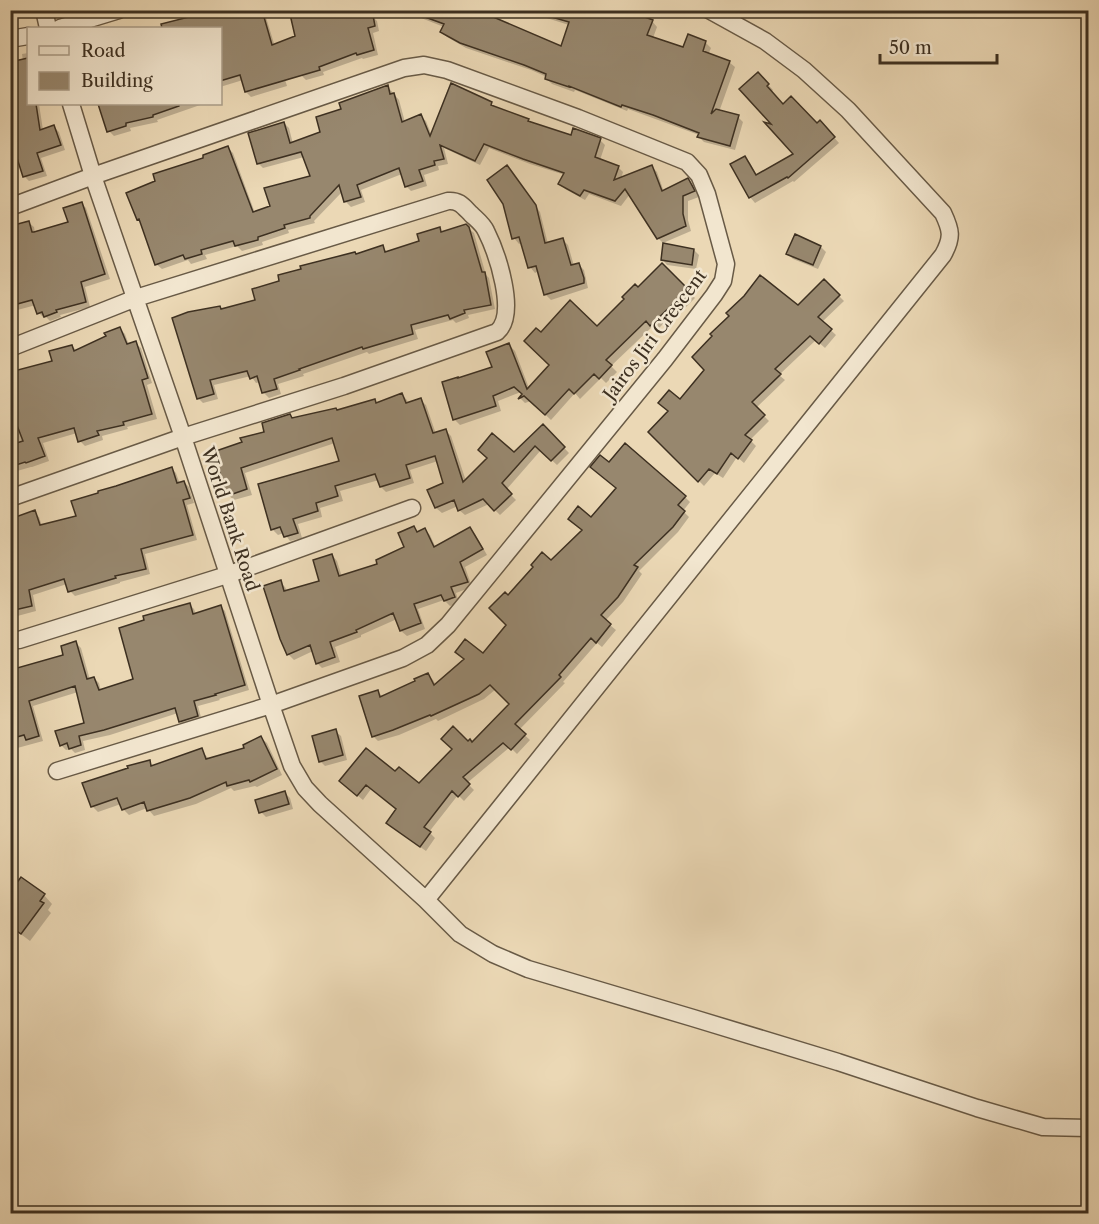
<svg xmlns="http://www.w3.org/2000/svg" width="1099" height="1224" viewBox="0 0 1099 1224" font-family="'Libre Caslon Text',serif">
<style>
.shadow{fill:#0003}
.building{fill:#97876e;stroke:#3d3021;stroke-width:1.5}
.lines{fill:none;stroke-linecap:round;stroke-linejoin:round}
.street-casing{stroke:#685a46;stroke-width:19}
.street{stroke:#f2e6cf;stroke-width:16}
.labels{text-anchor:middle;stroke-width:5;stroke-linejoin:round;paint-order:stroke}
.street-label{font-size:18px;fill:#3d3021;stroke:#f2e6cf}
</style>
<rect width="100%" height="100%" fill="#ebd8b5"/>
<filter id="stains"><feTurbulence type="fractalNoise" baseFrequency=".00333" numOctaves="4"/><feColorMatrix values="0 0 0 0 .2 0 0 0 0 .09 0 0 0 0 .02 0 0 0 .5 -.17"/></filter>
<radialGradient id="worn" r=".72"><stop offset=".6" stop-color="#630" stop-opacity="0"/><stop offset="1" stop-color="#630" stop-opacity=".3"/></radialGradient>
<path class="shadow" d="M10,10h23v6l-20,2 -3,-2z
M262,10l3,4 22,72 -36,11 -5,-5 -3,-12 -23,7v-59h-54l-1,-3z
M411,10h66l85,38 7,-23 -48,-15h98l33,11 5,6 -4,11 31,11 4,-13 18,7 5,5 -3,7 21,7 6,5 -16,45 19,5 5,5 -8,28 -31,-8 -5,-5v-2l-71,-26 -1,2 -52,-21 -1,2 -22,-8 -6,-6 1,-1 -16,-7 -65,-22 -19,-11 -6,-5 3,-5 -28,-11z
M372,16l5,5 2,10 -6,2 5,22 -15,4 -1,-1 -39,14 1,3 -18,5 -5,-5z
M28,53v51h11l4,26 11,-3 5,5 6,18 -24,8 6,18 -18,5 -5,-5 -3,-12 -11,3v-28l13,-78 -1,-7z
M763,79l10,11 -2,2 12,14 34,19 3,-3 19,21 -45,39 -1,-1 -38,22 -5,-6 -18,-32 13,-7 5,5 7,13 38,-22 -20,-27z
M388,87l11,13 6,22 15,-6 6,5 6,15 59,-33 5,6 32,11 3,3 41,14 28,3 5,5 -5,15 18,7 5,5 -2,7 31,-12 5,5 7,20 24,-12 5,5 6,12 -11,4v19l3,11 -28,12 -5,-5 -28,-44 -9,12 -32,-12 -4,6 -20,-11 -5,-6 5,-8 -35,-11 -41,-16 -9,17 -36,-17 4,16 -10,2 1,4 -15,5 3,11 -16,5 -5,-5 -4,-12 -41,16 4,12 -14,5 -5,-5 -4,-10 -28,29 1,2 -27,7 1,3 -27,9 1,3 -21,6 -5,-5 -32,9 2,4 -16,5 -3,-4 -26,9 -6,-5 -14,-40 -4,-5 67,-60 22,-12 6,6 22,60 16,-6 41,-30 -8,-20 -41,11 -5,-5 26,-40 5,5 4,16 29,-12 21,-22z
M100,104h103l-46,16 1,2 -28,6 1,3 -17,5 -5,-5z
M512,173l28,39 8,32 15,-4 5,5 6,21 5,-1 5,5 4,18 -37,12 -5,-5 -7,-24 -4,2 -5,-6 -8,-24 -3,1 -5,-6z
M81,203l5,5 24,71 -25,8 5,20 -30,8 1,2 -11,4 -4,-4 -2,1 -5,-5 -3,-8 -26,7v-84l18,-6 6,5 1,6 35,-10z
M466,226l8,7 12,42 3,3 6,31 -27,6 1,3 -13,5 -3,-3 -38,10 3,9 -49,15 -2,-2 -64,22 1,2 -26,8 3,10 -12,4 -5,-5 -3,-11 -5,1 -5,-7 -37,9 4,14 -15,4 -5,-5 22,-91 3,3 34,-9 99,-46 26,-9 5,6 34,-10 18,-13 4,4z
M821,247l5,5 -8,17 -25,-10 -5,-5z
M694,250l5,5 -3,14 -29,-4 -5,-6z
M662,265l33,33 -10,10 -3,-3 -25,25 -4,-4 -42,40 6,6 -11,11 -5,-5 -21,21 -5,-6 -24,27 -20,-19 -6,2 -5,-5 4,-4 -3,-2 -23,9 3,10 -41,14 -6,-6 40,-51 15,-23 6,6 14,37 22,-23 -10,-31 56,-6z
M824,281l20,20 -22,21 14,13 -11,13 -9,-8 -37,35 6,5 -29,28 13,13 -19,19 6,6 -12,17 -7,-6 -14,21 -8,-5 -11,13 -54,-54 31,-30 117,-95z
M120,329l5,5 4,11 6,-2 6,5 11,35 -5,2 10,34 -30,8 1,2 -26,7 1,4 -18,6 -5,-5 -3,-8 -34,10 6,18 -17,6h-1l-21,6v-103l6,-2 4,3 34,-9 18,-16 5,5z
M402,395l5,5 1,4 12,-4 6,5 10,29 10,-3 5,5 15,45 48,-27 29,-28 26,27 -12,12 -16,-15 -35,40 10,10 -16,15 -11,-11 -24,11 -6,-5 -1,-4 -16,7 -6,-5 -7,-17 16,-7 -7,-23 -28,9 4,13 -28,9 -5,-5 -2,-7 -39,11 3,10 -23,7 2,9 -24,7 4,14 -12,3 -6,-8 -6,2 -5,-5 -14,-45 82,-23 -6,-19 -90,30 7,22 -18,5 -6,-5 -13,-43 51,-19 24,-17 3,3 44,-8 37,-10 4,3z
M609,464l76,33 5,5 -7,9 6,6 -11,15 -39,39 3,3 -19,28 -18,19 11,9 -14,17 -5,-4 -34,39 2,1 -46,47 11,10 -13,14 -7,-7 -43,36 7,7 -10,11 -6,-6 -29,37 6,6 -9,13 -33,-23 5,-19 -27,-20 -8,11 -17,-14 49,-13 24,12 50,-42 3,1 39,-40 -15,-15 -12,10 -46,22 -2,-2 -37,16 -21,6 -5,-5 5,-44 5,5 45,-23 5,6 3,5 29,-25 -8,-8 26,3 25,-31v-27l43,-35 32,-31 8,-12 26,-31z
M171,468l5,5 4,11 4,-2 5,5 5,16 -7,2 10,35 -52,14 5,20 -30,8v1l-45,13 -5,-5 -3,-7 -34,11 3,16 -26,7v-54l24,-52 5,5 3,9 36,-9z
M414,528l5,4 6,-2 5,5 6,13 34,-19 5,5 12,21 -22,12 7,20 -16,6 3,10 -9,3 -6,-6 -26,9 7,20 -18,7 -6,-5 -4,-12 -36,16v2l-26,10 5,15 -18,6 -5,-5 -4,-12 -19,9 -5,-5 -8,-16 -1,-57 5,5 2,4 34,-9 11,-27 5,6 5,16 38,-12 26,-17z
M189,604l5,5 2,5 24,-8 5,5 24,79 -30,9 1,1 -22,6 4,15 -16,6 -6,-5 -2,-9 -68,22 -27,6 2,9 -10,3 -4,-4 -5,1 -5,-5 24,-21 -7,-32 -45,14 10,35 -33,9v-29l6,-2 -6,-17 55,-46 11,-13 5,5 9,32 4,-2 5,5 2,8 34,-11z
M335,731l6,5 6,24 -22,6 -5,-5z
M261,738l6,5 15,32 -25,12 -2,-1 -21,5 -3,-3 -35,16 -42,12 -7,-8 -18,7 -6,-6 -2,-5 -23,8 -6,-6 57,-44 5,4 47,-16 8,9 37,-10z
M285,793l5,5 3,11 -27,8 -5,-5z
M22,879l22,16 8,9 -4,6 3,3 -21,28 -20,-15z
M10,933l5,4 -5,6z"/>
<path class="building" d="M202,10h60l10,35 23,-9 -6,-26h83l3,16 -7,2 6,22 -17,5 -1,-2 -37,14 1,3 -75,22 -5,-17 -20,6v-53h-58l-1,-4 32,-8v-4z
M411,10h66l84,36 8,-24 -28,-8v-4h82l10,5 1,-2 19,7 -6,15 36,12 5,-13 18,7 -3,10 27,10 -19,53 5,-5 23,6 -9,31 -33,-9 2,-4 -46,-18 -31,-10 -1,2 -52,-21v1l-24,-8 1,-5 -22,-9 -64,-22 -20,-11 4,-8 -33,-12z
M28,58v46h8l4,26 14,-5 7,20 -24,8 6,18 -20,6 -13,-41v-74z
M758,72l11,12 -2,2 16,18 8,-8 26,27 3,-3 15,17 -47,41 -1,-1 -38,21 -19,-34 15,-8 11,19 37,-21 -29,-32 7,2 -32,-35z
M451,83l41,19 -1,3 38,14 -1,2 43,14 2,-7 28,10 -6,19 24,9 -5,14 38,-15 10,26 26,-13 7,13 -12,5v18l3,12 -29,13 -32,-50 -10,12 -31,-11 -4,6 -22,-12 6,-11 -41,-14 -39,-15 -9,17 -35,-16 4,14 -10,2 1,4 -16,5 4,11 -18,6 -6,-19 -42,17 4,12 -17,5 -5,-17 -29,31v2l-26,7 1,3 -27,9v3l-23,6 -2,-5 -32,9 1,4 -17,5 -2,-4 -28,10 -16,-46 -2,1 -11,-27 29,-12 -2,-7 50,-16v-3l25,-9 25,66 17,-6 -6,-18 46,-12 -9,-24 -44,12 -9,-31 36,-11 6,21 30,-11 -4,-15 25,-8 -2,-6 49,-18 2,9 4,-1 8,29 19,-8 9,22z
M98,104h81v2l-26,9v2l-27,6v3l-19,6z
M507,165l29,40 9,38 18,-5 8,27 8,-2 5,15v5l-40,12 -8,-29 -8,2 -9,-31 -7,2 -9,-35 -16,-24z
M82,202l23,72 -24,8 5,20 -30,8 1,2 -13,5 -2,-5 -5,2 -5,-14 -22,6v-80l19,-5 3,11h2l34,-10 -5,-14z
M466,224l3,3 13,45h3l6,33 -27,5 1,3 -15,6 -2,-4 -37,10 2,9 -50,15 -1,-2 -63,22 1,1 -26,9 3,10 -15,4 -5,-17 -7,3 -3,-8 -37,9 4,14 -17,5 -25,-81 16,-6 32,-6 1,3 34,-9 -3,-11 27,-8 -1,-6 23,-6 -1,-3 55,-14 1,2 27,-9 2,7 34,-11 -2,-7 23,-7 1,5z
M795,234l26,12 -8,19 -27,-11z
M663,243l31,6 -2,16 -31,-5z
M662,263l29,29 -12,12 -3,-3 -26,25 -4,-5 -40,39 6,5 -13,14 -5,-5 -20,20 -5,-5 -24,26 -21,-19 -6,3 4,-5 -8,-7 -21,9 3,10 -43,14 -11,-38 16,-5v1l34,-11 -6,-15 23,-9 18,46 22,-24 -25,-24 12,-13 5,4 29,-32 27,26 27,-27 -2,-2 13,-13 3,3z
M760,275l38,30 26,-26 16,16 -22,22 14,12 -13,15 -9,-8 -35,33 6,5 -29,28 13,13 -20,20 7,5 -14,19 -7,-6 -14,21 -8,-5 -11,13 -50,-50 20,-21 -10,-8 11,-13 11,9 24,-29 -12,-13 20,-21 -2,-2 19,-18 -3,-3 18,-17z
M120,327l7,17 9,-3 12,37 -6,2 10,34 -29,8 1,3 -27,6 2,4 -21,7 -4,-14 -36,10 7,18 -19,7 -1,-1 -15,5v-22l13,-4 -10,-26 -3,1v-44l42,-11 -3,-10 23,-6 2,6 32,-15 -2,-3z
M402,393l4,10 15,-5 12,35 13,-4 17,53 24,-24 -9,-8 14,-17 22,19 29,-28 22,23 -14,14 -16,-15 -33,37 10,11 -18,17 -11,-12 -25,12 -4,-11 -19,8 -8,-18 16,-7 -8,-27 -29,9 4,13 -30,9 -5,-13 -40,12 3,10 -22,7 2,8 -25,8 5,14 -14,4 -4,-10 -9,3 -13,-46 81,-23 -7,-23 -91,30 6,21 -20,7 -14,-44 29,-10 -2,-4 24,-6 -2,-9 28,-9 2,4 44,-10 1,2 38,-11 1,4z
M625,443l61,53 -8,9 7,6 -12,16 -39,38 4,2 -20,30 -17,18 10,9 -15,19 -5,-5 -32,37 2,2 -46,47 11,10 -15,16 -8,-7 -40,34 7,7 -12,13 -6,-6 -28,36 7,5 -11,15 -34,-24 10,-14 -30,-24 -9,11 -18,-15 27,-33 29,23 4,-4 20,16 33,-34 -11,-10 12,-13 15,15 2,-2 2,3 37,-38 -19,-19 -11,9 -48,22 -1,-1 -37,15 -21,7 -13,-41 19,-6 2,7 35,-16 -1,-2 14,-6 6,12 30,-26 -9,-7 10,-13 18,14 23,-28 -17,-17 16,-16 3,3 25,-28 -2,-2 11,-13 9,8 31,-30 -14,-11 10,-13 13,11 25,-29 -26,-21 10,-12 9,7z
M172,467l5,16 7,-2 6,17 -7,2 10,35 -52,14 5,20 -31,7 1,2 -48,14 -4,-13 -35,11 3,16 -22,5v-92l25,-9 5,15 36,-9 -5,-15 27,-8v-2l18,-5z
M414,526l3,6 8,-4 9,19 36,-20 13,22 -23,13 8,20 -17,5 4,10 -11,4 -3,-6 -27,9 7,19 -21,8 -7,-18 -37,17 1,2 -27,10 5,15 -19,7 -6,-19 -23,10 -7,-16 -17,-53 18,-6 3,11 35,-10 -6,-21 19,-6 7,22 38,-12 -1,-4 28,-13 -6,-14z
M190,603l3,11 28,-9 24,80 -30,9 1,1 -22,6 4,15 -19,6 -4,-14 -71,22 -25,6 2,9 -12,4 -2,-6 -7,3 -5,-15 29,-8 -9,-37 -46,15 10,35 -13,4 -2,-5 -14,4v-17l5,-1 -5,-14v-37l53,-15 -2,-9 15,-5 11,38 7,-2 5,13 34,-11 -14,-51 25,-8 -1,-4z
M336,729l7,26 -24,7 -7,-26z
M261,736l16,33 -27,13 -1,-2 -22,6 -1,-4 -36,16 -43,13 -3,-9 -22,8 -5,-12 -26,9 -9,-24 46,-15 -1,-2 23,-6 1,6 51,-18 4,11 38,-11 -1,-3z
M285,791l4,13 -30,9 -4,-13z
M21,877l24,17 -5,7 4,2 -23,31 -11,-8v-34z"/>
<g class="lines">
<g class="street-casing">
<path id="street" d="M44,10l4,18
M60,28l59,-18
M10,39l18,-3
M71,104l22,72 90,261 88,268 21,61 13,22 15,16 106,96 34,34 33,20 35,15 165,49 145,44 139,46 66,19 45,1
M10,207l83,-31 311,-108 20,-3 23,5 131,48 109,44 12,13 8,19 19,70 -3,17 -9,14 -49,64 -217,266 -21,20 -24,13 -132,47 -214,66
M10,348l126,-50 312,-97c11,-1 15,5 23,13 5,5 12,10 15,17 11,22 32,83 11,101l-153,54 -161,51 -173,61
M19,640l208,-65 185,-67
M426,900l517,-645c10,-18 8,-25 0,-42l-95,-103 -44,-40 -39,-29 -56,-31"/>
</g>
<use href="#street" class="street"/>
</g>
<g class="labels">
<g class="street-label">
<text transform="translate(655 335) rotate(-53)" y="6">Jairos Jiri Crescent</text>
<text transform="translate(230 519) rotate(72)" y="6">World Bank Road</text>
</g>
</g>
<rect width="1099" height="1224" fill="none" stroke="#ebd8b5" stroke-width="36"/>
<rect x="12" y="12" width="1075" height="1200" fill="none" stroke="#3d3021" stroke-width="3"/>
<rect x="18" y="18" width="1063" height="1188" fill="none" stroke="#3d3021" stroke-width="1.5"/>
<rect x="27" y="27" width="195" height="78" fill="#f2e6cf" stroke="#aa9d89" stroke-width="1.5"/>
<rect x="39" y="46" width="30" height="9" fill="#f2e6cf" stroke="#aa9d89" stroke-width="1.5"/>
<text x="81" y="57" font-size="18" fill="#3d3021">Road</text>
<rect x="39" y="72" width="30" height="18" fill="#97876e" stroke="#aa9d89" stroke-width="1.5"/>
<text x="81" y="87" font-size="18" fill="#3d3021">Building</text>
<path d="M880 54v9h117v-9" fill="none" stroke="#3d3021" stroke-width="3"/>
<text x="889" y="54" font-size="18" fill="#3d3021" stroke="#f2e6cf" stroke-width="4.5" paint-order="stroke">50 m</text>
<rect width="100%" height="100%" filter="url(#stains)"/>
<rect width="100%" height="100%" fill="url(#worn)"/>
</svg>
